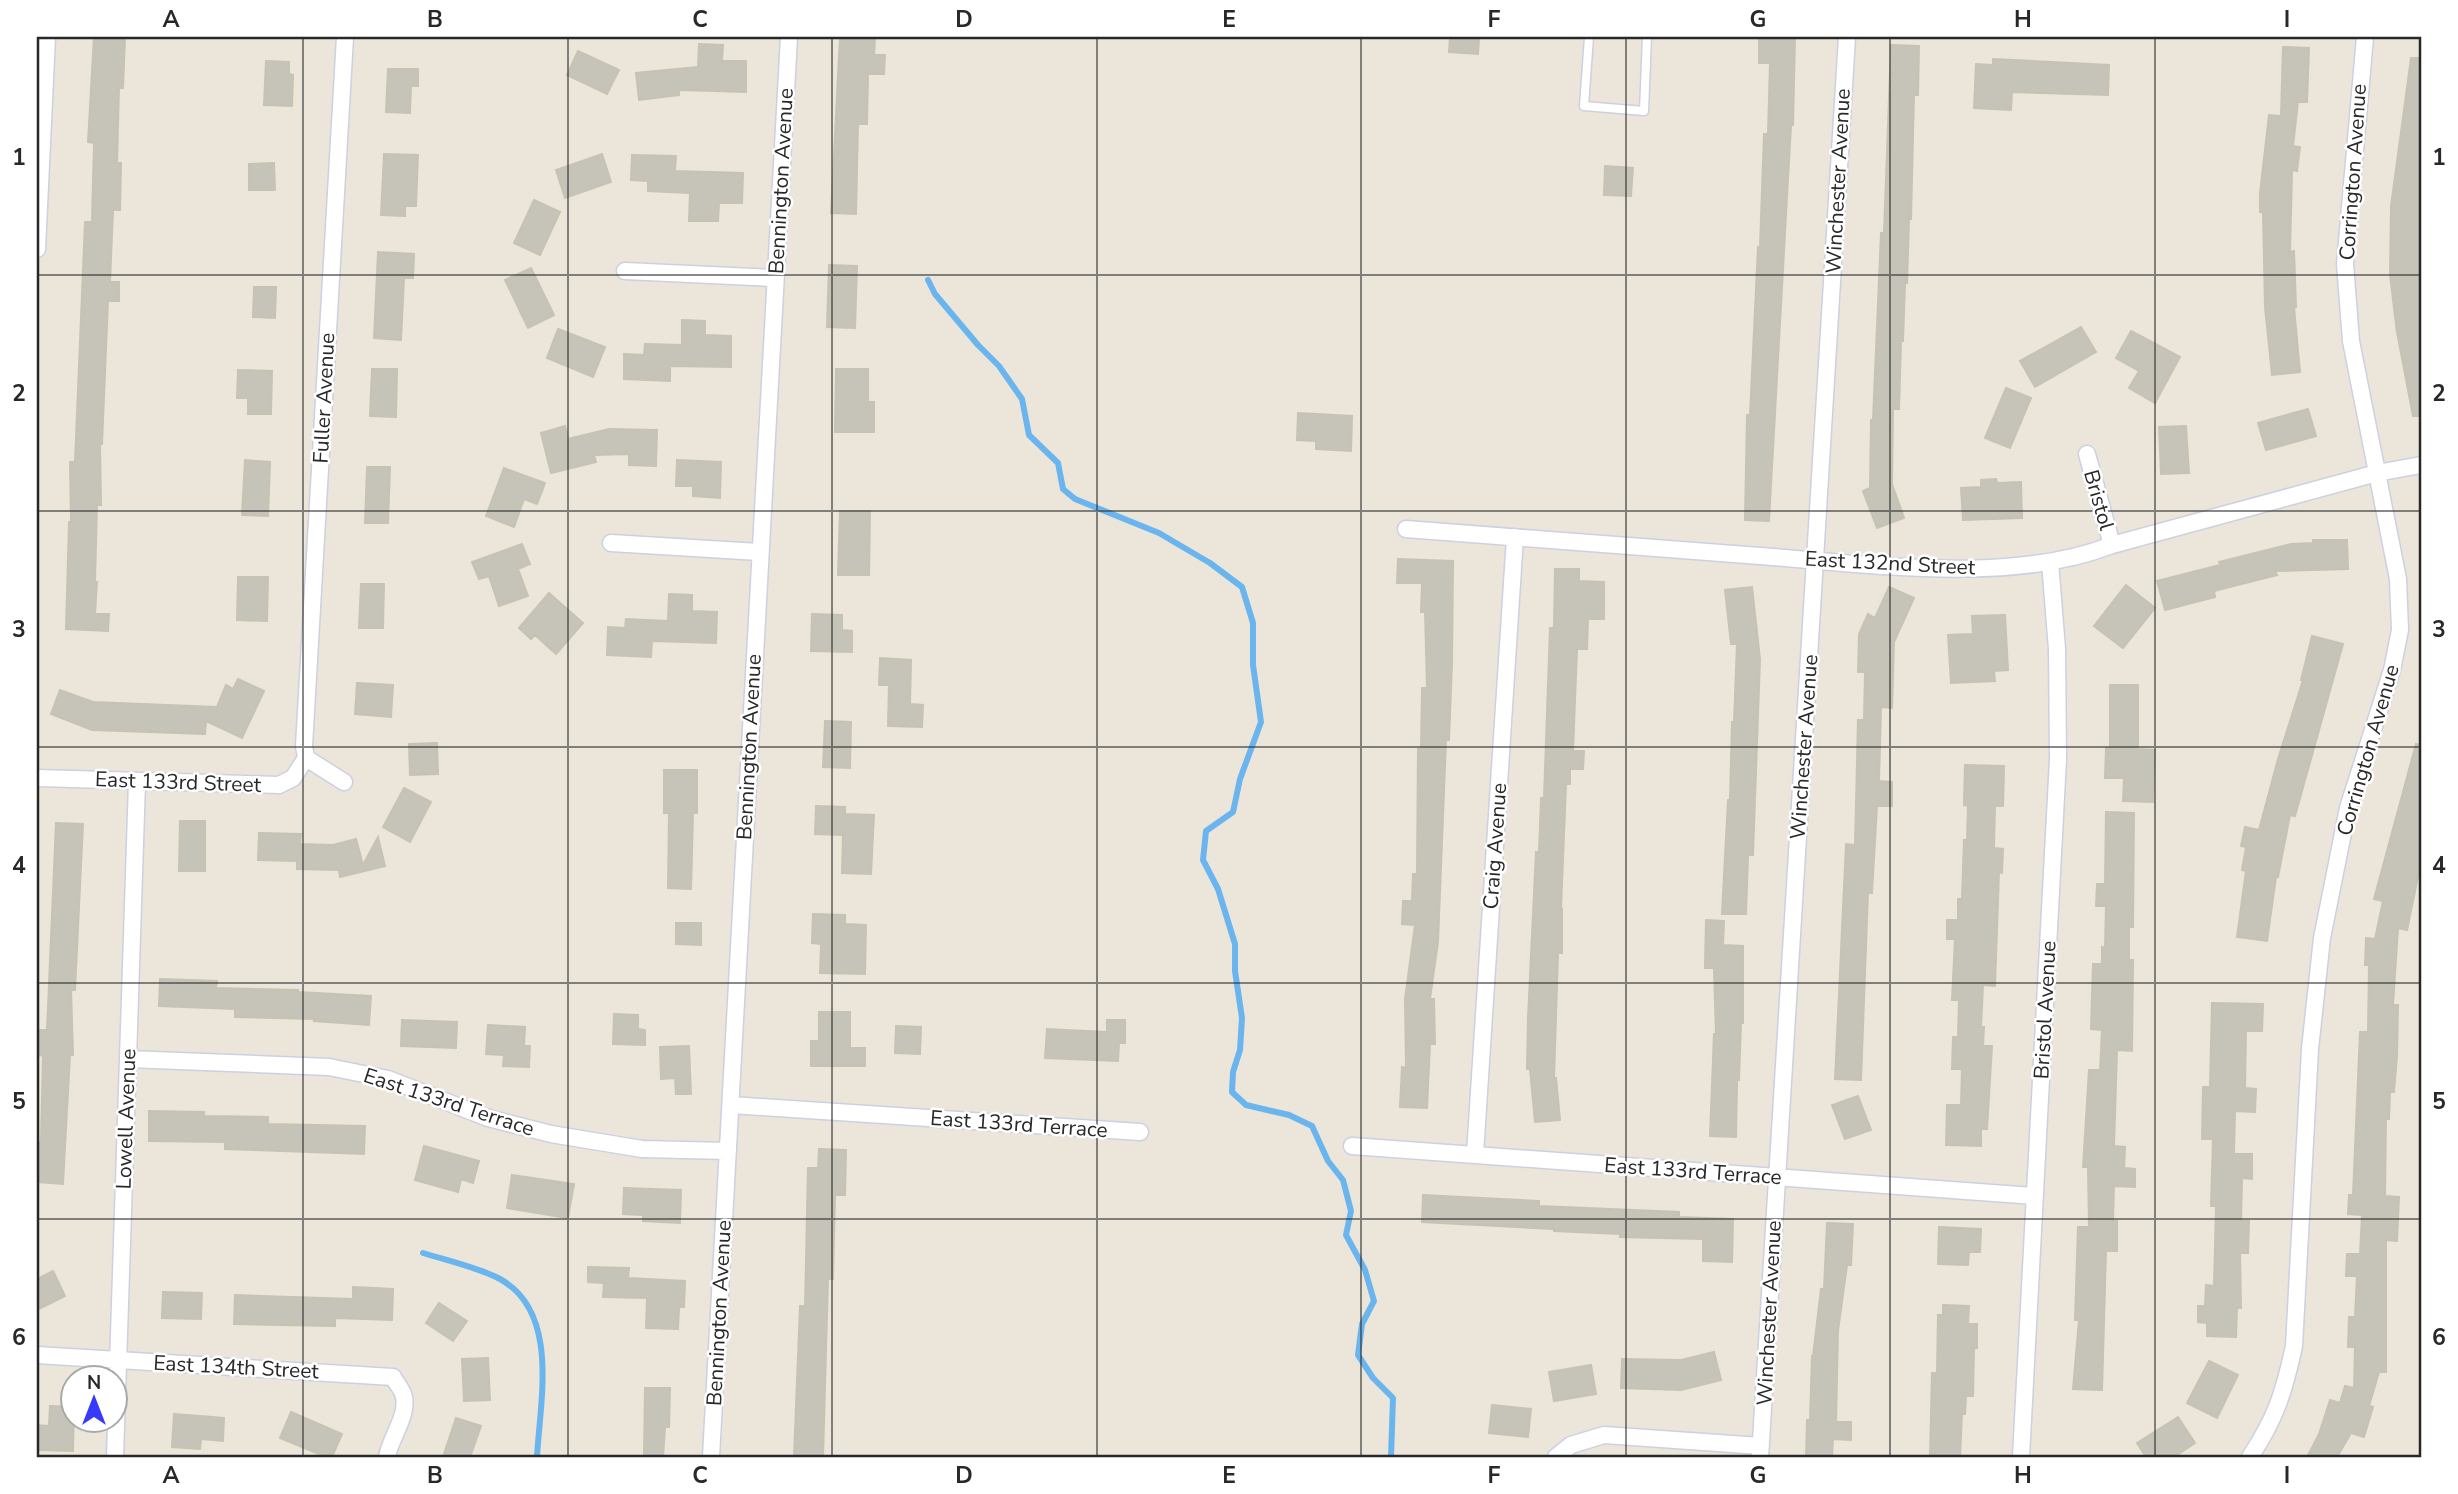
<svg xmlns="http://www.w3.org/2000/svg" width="2458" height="1494" viewBox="0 0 2458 1494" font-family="'Nunito Sans',sans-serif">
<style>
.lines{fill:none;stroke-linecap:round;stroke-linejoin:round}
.stream{stroke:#6bb5ef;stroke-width:6}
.building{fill:#c6c3b9;stroke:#c6c3b3;stroke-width:2}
.service-casing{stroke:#cfcfe2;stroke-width:11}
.minor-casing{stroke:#cfcfe2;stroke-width:19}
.service{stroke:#fff;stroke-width:8}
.minor{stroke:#fff;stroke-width:16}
.grid{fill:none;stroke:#282828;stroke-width:2;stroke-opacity:0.55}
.labels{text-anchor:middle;stroke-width:5;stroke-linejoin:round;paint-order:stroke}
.street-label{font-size:21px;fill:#282828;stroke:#fff}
.neatline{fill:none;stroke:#282828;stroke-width:2.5}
.grid-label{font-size:23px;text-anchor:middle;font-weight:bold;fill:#282828}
</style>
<rect width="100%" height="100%" fill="#ebe6d9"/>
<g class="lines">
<path class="stream" d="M928,280l7,14 43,51 21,21 23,33 7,36 29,28 5,26 12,10 84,34 51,30 32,24 11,36v42l8,57 -21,57 -7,33 -27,19 -3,29 15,29 17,55v27l7,47 -2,32 -7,22 -1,20 14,13 43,10 23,11 16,35 15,19 8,31 -5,24 19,35 9,31 -12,23 -4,31 15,23 20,20 -2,59
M423,1253c22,7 57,15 77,26 60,33 40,122 37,178"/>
</g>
<path class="building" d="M94,37l31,1 -2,50h-4l-2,75h4l-1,47h-7l-3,72h9v19h-11l-6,143h-2l1,61h-4l-2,77h2l-2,32h14l-1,17 -42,-2 3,-107h2l-1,-60h5l10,-240h7l2,-79 -6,-1z
M840,37h35l-1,18h11l-1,19h-16l-1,50h-9l-2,90 -25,-1z
M1450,37h29l-1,17 -29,-2z
M1759,37h36l-2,88h-2l-22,396 -24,-1 2,-105h3l8,-168h2l4,-113h4l2,-71h-11z
M699,44l24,1 -1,16h24v31l-67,-2v5l-40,5 -3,-27 62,-6z
M1891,45l28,1 -1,49h-4l-3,124h-2l-2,64h-2l-2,58h-2l-2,68h-6l-1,75 12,34 -27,10 -14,-37 7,-3 1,-68h2l8,-187h3z
M2283,47l26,1 -2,54h-9l-5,44 7,1 -3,24 -5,-1 -2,82 4,-1 2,56h-2l6,65 -28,3 -7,-68 -2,-95h-3v-19l9,-78 12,1z
M578,51l41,19 -12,24 -40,-19z
M2411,58h10v126h-3v33h3v199h-8l-16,-84 -7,-57 1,-69z
M1993,59l116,6 -1,30 -96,-3 -1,18 -37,-2 2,-44 17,1z
M266,61l23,1v12l4,1 -1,31 -28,-1z
M388,69h30v17h-7l-1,27 -24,-1z
M384,154l34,1 -2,51h-11v10l-24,-1z
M602,154l9,28 -46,16 -9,-28z
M632,155l44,1 -1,15 68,2 -1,30h-23l-1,18h-29l1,-28 -42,-2v-10l-17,-1z
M274,163l1,27h-26v-26z
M1605,166l28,2 -2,28 -27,-1z
M534,200l26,12 -20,43 -26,-12z
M378,252l36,2 -1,24h-9l-3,62 -27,-2z
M829,265l28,1 -2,62 -28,-1z
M531,268l23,47 -26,13 -23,-48z
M254,287h22l-1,31 -22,-1z
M682,320l23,1v14l26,1v31l-61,-1v15l-46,-2v-25l20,1 1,-11 37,1z
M2081,327l15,25 -61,35 -15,-26z
M558,329l47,18 -12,30 -46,-19z
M2131,331l49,26 -25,46 -26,-15 10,-17 -23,-13z
M372,369h25l-1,48 -26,-1z
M836,369h32v33h6v30h-39z
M238,370l34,1 -1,43h-23v-16h-11z
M2006,388l25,10 -21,50 -25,-10z
M2308,409l8,27 -50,14 -8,-27z
M1298,413l54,3 -1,35 -35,-2v-8l-19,-1z
M565,426l3,13 41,-10 48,1 -1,36 -27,-1v-11l-35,1 2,7 -45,11 -10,-40z
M2186,426l3,47 -28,1 -2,-47z
M245,460l25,2 -2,54 -26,-1z
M677,460l44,2 -1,36 -27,-2v-10h-17z
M367,467h23l-2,56h-23z
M504,468l41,15 -8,21 -13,-5 -10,28 -28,-11z
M1996,479l1,4 24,-1 1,36 -59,2 -2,-32 20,-1v-7z
M840,511h30l-1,64h-31z
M2313,540h34l1,29 -73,2 2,4 -63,16 1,6 -50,13 -8,-29 63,-16 -1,-3 72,-18 22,-1z
M522,544l8,20 -12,5 10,27 -29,10 -10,-30 -10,3 -7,-17z
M1398,559l55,2 -1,103 -3,76h-3l-8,202 -8,57h4l1,45h-5l-3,64 -27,-1 2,-40 4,1 -1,-69 10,-74 -13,-1 1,-23h9l1,-27h4l1,-125h3l1,-61h5l-2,-76h-4l1,-29h-25z
M1555,569h24v12l25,1v37h-16l-1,30h-10l-4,102h11l-1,18h-13v15h-4l-5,125h1v44h-4l-4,125h2l4,42 -25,2 -5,-53h-3l1,-51 8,-166h3l2,-54h3l6,-170h4z
M238,577h30l-1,44 -30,-1z
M361,584h23l-1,44h-24z
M2126,585l29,23 -32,40 -29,-22z
M1752,587l8,72 -7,196h-5l-2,59h-24l6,-114h2l2,-78h2l3,-78h-6l-6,-54z
M1889,587l25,11 -20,44 -2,66 -11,-1 -2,74 13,1v24h-15l-5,87h-4l-7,187 -26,-1 11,-235 9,1 3,-125h6l1,-48h-7l1,-38 9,-20 7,4z
M549,593l34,30 -27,31 -21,-19 -4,4 -12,-11z
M669,594l23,1v16l25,1 -1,31 -64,-2 -1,16 -44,-2 1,-28 17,1 1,-9 42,2z
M812,614l30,1v15l10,1v21l-41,-1z
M2005,615l3,55 -14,1 1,10 -44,2 -3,-48 25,-1 -1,-18z
M2312,636l31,8 -48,172 -5,-1 -12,62h-2l-9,64 -30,-4 9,-66 -4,-1 4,-23 -5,-1 4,-19 14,3 19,-71 25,-79h-2z
M880,658l31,2 -1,44 13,1 -1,22 -34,-1 1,-41h-10z
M238,679l26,12 -22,47 -36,-17 -1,13 -113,-4 -41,-16 9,-24 33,12 124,5 9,-22 7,4z
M357,683l36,2 -2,32 -36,-3z
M2110,685h28v64l17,1 -2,52 -30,-1 1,-23h-19l1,-30h4z
M825,721l26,1 -1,46 -27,-1z
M437,743l1,31 -28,1 -1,-31z
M2416,744l5,1v117l-14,68 -9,-2 -5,77h5l-1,51 -3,36h-4l-1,27h-3l-1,77 14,1 -2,44 -11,-1v132h-7l-10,34 4,1 -9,30 -13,-4 -14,24h-30l12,-23 11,-34 10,3 5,-17 9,2 1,-41h-7l1,-30h6l2,-41h-11l1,-22h13l2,-39 -14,-1 1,-19h4l7,-163h8l1,-67h-4l1,-27 9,1 8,-38 -9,-2z
M1965,765l39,1 -1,40h-8l-1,42 9,1 -1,24 -3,-1 -4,114 -12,-1 -2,42h3l-1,19h9l-5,83h-6v17l-35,-1 1,-40h14l1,-36h-10l1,-32h5l1,-37h-7l3,-61h-8v-19h11v-21h4l2,-59h3l1,-34 -4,-1z
M664,770h33v43h-4l-2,76 -23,-1 1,-75h-5z
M404,788l27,14 -21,40 -27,-15z
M816,806l29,1v7l29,1 -3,59 -29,-1 1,-38 -28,-1z
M2106,812l28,1 -1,114h-4v33h4l-1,91 -15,-1 -3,96 11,1 -1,21 11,1v18l-21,-1 -1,35h4v30h-11l-4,139 -29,-1 6,-69h-4l3,-93h11l-1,-60h-5l6,-97h11l2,-40 -11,-1 2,-65h9v-17l3,1 1,-42h-10l1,-22h8z
M180,821h25v50h-26z
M56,823l27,1 -8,166h-4l2,65h-3l-7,129 -25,-2 1,-19h-2v-21h4l2,-87 -6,1v-26h10z
M259,833l42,1 -1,10 33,1 23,-6 7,26 15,-28 7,29 -45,11 -1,-7 -42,-1v-8l-39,-1z
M813,914l32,1v9l21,1 -1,49 -45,-1 1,-29 -9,-1z
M1706,920l18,1 -1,24 20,1v77h-2l-2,57h-2l-1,57 -26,-1 4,-102h2l-2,-66h-9z
M676,923h25v22l-25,-1z
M160,979l57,2 -1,7 82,2v2l73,4 -2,29 -55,-4v-2l-79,-2v-8l-76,-3z
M2212,1003l51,1 -1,27h-16l-1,57 11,1 -1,23 -20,-1 -1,43h18v25l-10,-1 -1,43h8l-1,32h-8l1,55h-4l-1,29 -29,-1v-13l-9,-1v-16h7l1,-21 8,1 2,-80h-5l2,-67h-11l1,-52h7z
M819,1012h31v36h15v18h-54v-25h8z
M614,1014l24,1v14l7,1v15l-32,-1z
M402,1020l55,2 -1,26 -55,-2z
M1107,1020h18v23h-6l-1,18 -73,-3 2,-29 60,3z
M488,1025l37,2 -1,19h6l-1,21 -26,-1 1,-11 -18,-1z
M896,1026l25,1 -1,27 -25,-1z
M689,1046l2,48h-15l-1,-16 -14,1 -1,-32z
M1858,1096l13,34 -26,9 -13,-34z
M149,1111l55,1v4l64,1v7l97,2 -1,28 -139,-5v-7l-76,-1z
M424,1146l55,15 -6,22 -12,-4 -3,13 -43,-12z
M819,1149l27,1 -1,45h-10l-2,84h-5l-5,178h-29l6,-151h5l3,-138h10z
M512,1175l62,9 -6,34 -61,-10z
M624,1188l57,2 -1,33 -37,-2v-6l-20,-1z
M1423,1195l116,6v5l140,6v5l54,2 -1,43 -29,-1v-22l-83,-2v-3l-66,-3v-2l-132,-7z
M1827,1223l26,1 -2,41h-4l-9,66 -2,91h15v18l-18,-1 -1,18h-26l1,-37h3l2,-64h1l8,-67h3z
M1939,1227l42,2 -1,23h-11l-1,13 -30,-1z
M588,1267l41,1 -1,10 57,3 -1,26h-5l-1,22 -32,-1 1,-30 -44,-1 1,-14 -16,-1z
M53,1271l12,25 -28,14v-31z
M353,1287l40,2 -1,31 -57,-2v8l-101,-2 1,-29 118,4z
M163,1292l39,1 -1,26 -39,-1z
M439,1303l28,18 -14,20 -27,-18z
M1943,1305l26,1 -1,18h9v24h-3l-1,48h-7l-1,18h-3l-2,43h-30l2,-84h5l1,-58h5z
M1714,1352l7,28 -40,10 -60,-2 1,-29 59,1z
M488,1358l2,42 -26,1 -2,-42z
M2209,1361l29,14 -21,43 -30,-15z
M1591,1365l5,29 -42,7 -5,-29z
M645,1388h25l-1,39h-4l-2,30h-19z
M1492,1405l39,4 -3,28 -39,-4z
M50,1406l24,1 -1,44 -36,-1v-25l12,1z
M291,1412l51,22 -10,23h-6l-46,-19z
M174,1414l50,4 -1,23 -22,-2 -1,10 -28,-2z
M2178,1417l17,26 -21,14h-28l-9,-14z
M456,1418l25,8 -11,31h-27z"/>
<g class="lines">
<g class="service-casing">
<path id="service" d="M1589,37l-5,69 60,5 3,-74"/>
</g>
<g class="minor-casing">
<path id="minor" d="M37,249l10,-212
M625,271l150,7
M2087,454l25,91
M1406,529c118,9 236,18 354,27 109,8 250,29 352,-11l265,-72 44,-8
M611,543l148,9
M306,758l-2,-12 41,-709
M306,758l38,24
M37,778l242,7 14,-7 13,-20
M128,1059l201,8 59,12 100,39 63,16 91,15 86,2
M731,1105l409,27
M1352,1146l683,50
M1475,1154l40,-617
M37,1355l356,22c3,6 10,13 11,20 4,20 -14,41 -17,60
M115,1457l22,-675
M711,1457l78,-1420
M1556,1457l15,-12 33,-10 157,11
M1760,1457l87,-1420
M2021,1457l37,-698 -1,-110 -7,-87
M2250,1457c26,-39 34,-65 44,-111l16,-297 12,-111 26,-130 44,-138 8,-40 -2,-51 -47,-238 -6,-77 20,-227"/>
</g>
<use href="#service" class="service"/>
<use href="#minor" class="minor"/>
</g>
<path class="grid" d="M303,37v1420M568,37v1420M832,37v1420M1097,37v1420M1361,37v1420M1626,37v1420M1890,37v1420M2155,37v1420M37,275h2384M37,511h2384M37,747h2384M37,983h2384M37,1219h2384"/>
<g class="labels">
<g class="street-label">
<text transform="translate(2353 172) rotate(-86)" y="7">Corrington Avenue</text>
<text transform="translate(781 181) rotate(-87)" y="7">Bennington Avenue</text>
<text transform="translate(1838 181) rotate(-87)" y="7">Winchester Avenue</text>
<text transform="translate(324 398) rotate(-87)" y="7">Fuller Avenue</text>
<text transform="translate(2099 500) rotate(74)" y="7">Bristol</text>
<text transform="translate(1890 563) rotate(3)" y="7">East 132nd Street</text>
<text transform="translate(749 747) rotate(-87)" y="7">Bennington Avenue</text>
<text transform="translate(1804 747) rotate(-86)" y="7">Winchester Avenue</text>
<text transform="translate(2368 750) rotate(-74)" y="7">Corrington Avenue</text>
<text transform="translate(178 782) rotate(2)" y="7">East 133rd Street</text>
<text transform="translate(1495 846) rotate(-86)" y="7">Craig Avenue</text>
<text transform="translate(2045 1010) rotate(-87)" y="7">Bristol Avenue</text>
<text transform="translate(449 1102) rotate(18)" y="7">East 133rd Terrace</text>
<text transform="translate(126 1119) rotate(-88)" y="7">Lowell Avenue</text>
<text transform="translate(1019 1124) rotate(4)" y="7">East 133rd Terrace</text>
<text transform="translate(1693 1171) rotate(4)" y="7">East 133rd Terrace</text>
<text transform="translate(719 1313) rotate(-87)" y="7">Bennington Avenue</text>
<text transform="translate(1769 1313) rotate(-87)" y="7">Winchester Avenue</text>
<text transform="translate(236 1367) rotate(3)" y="7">East 134th Street</text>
</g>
</g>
<rect width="2458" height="1494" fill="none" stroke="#ffffff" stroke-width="77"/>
<g transform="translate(94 1399)"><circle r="33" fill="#ffffff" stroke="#a9a9a9" stroke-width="2"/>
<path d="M0-5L12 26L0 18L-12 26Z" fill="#3739fb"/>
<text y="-10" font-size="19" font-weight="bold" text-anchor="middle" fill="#282828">N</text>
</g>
<rect x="38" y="38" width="2382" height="1418" class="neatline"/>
<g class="grid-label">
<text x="171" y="27">A</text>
<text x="435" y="27">B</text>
<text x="700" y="27">C</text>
<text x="964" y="27">D</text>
<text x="1229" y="27">E</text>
<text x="1494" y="27">F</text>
<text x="1758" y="27">G</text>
<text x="2023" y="27">H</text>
<text x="2287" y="27">I</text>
<text x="19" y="165">1</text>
<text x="2439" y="165">1</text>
<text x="19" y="401">2</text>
<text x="2439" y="401">2</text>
<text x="19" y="637">3</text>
<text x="2439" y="637">3</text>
<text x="19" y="873">4</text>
<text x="2439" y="873">4</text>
<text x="19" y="1109">5</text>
<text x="2439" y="1109">5</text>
<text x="19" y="1345">6</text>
<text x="2439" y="1345">6</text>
<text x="171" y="1483">A</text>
<text x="435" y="1483">B</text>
<text x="700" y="1483">C</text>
<text x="964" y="1483">D</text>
<text x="1229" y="1483">E</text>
<text x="1494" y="1483">F</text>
<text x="1758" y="1483">G</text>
<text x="2023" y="1483">H</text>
<text x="2287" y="1483">I</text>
</g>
</svg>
